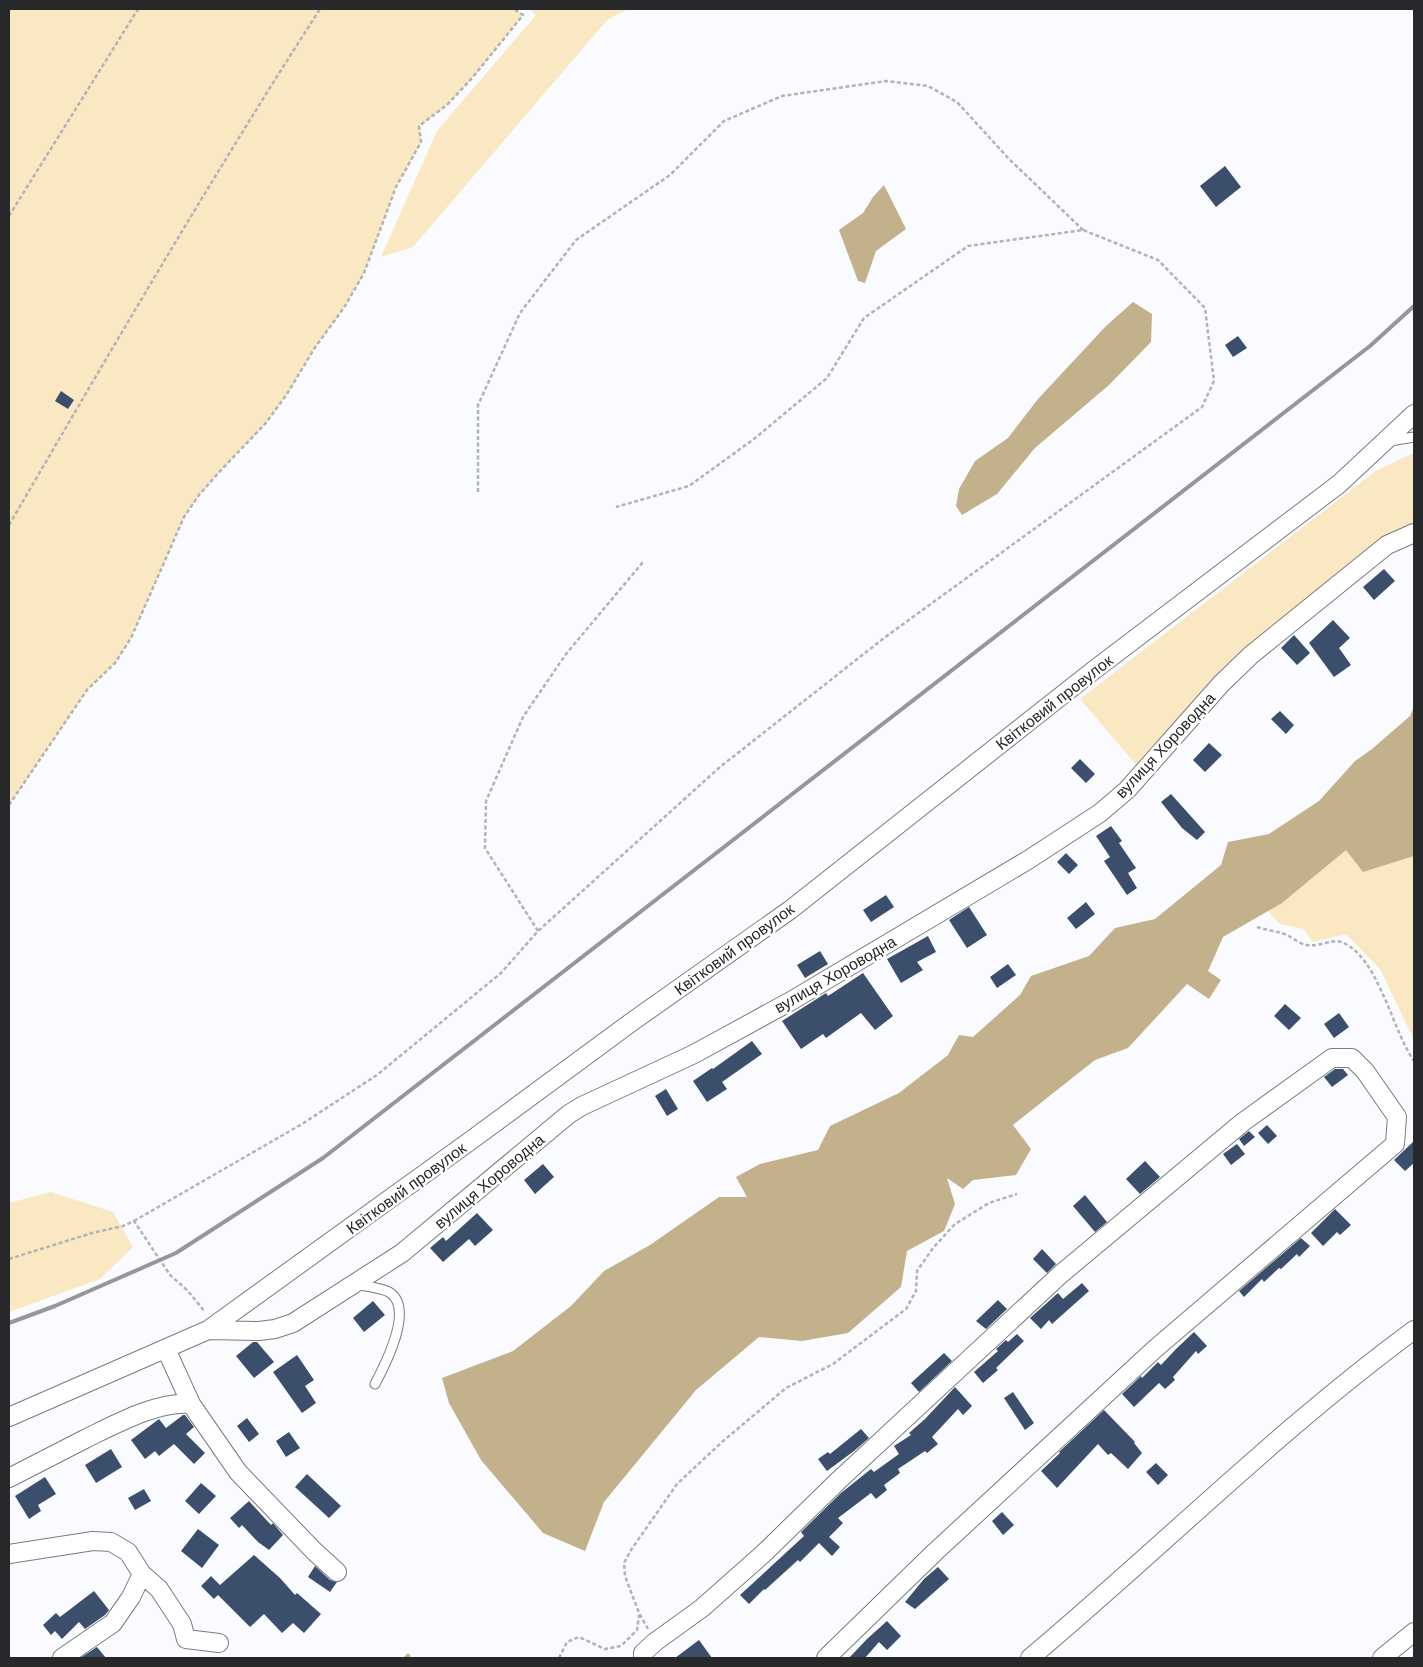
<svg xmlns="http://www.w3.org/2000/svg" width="1423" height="1667" viewBox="0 0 1423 1667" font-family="Arial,sans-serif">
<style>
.green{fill:#f9e8c1}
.water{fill:#c2b18b}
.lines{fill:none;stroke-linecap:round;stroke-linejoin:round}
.stream{stroke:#c2b18b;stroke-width:4.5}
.building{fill:#3b4e6b}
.lane-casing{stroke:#7a7b7e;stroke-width:11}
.street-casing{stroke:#7a7b7e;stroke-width:20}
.path{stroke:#b1b3b5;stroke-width:2.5;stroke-dasharray:4 2.5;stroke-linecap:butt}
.lane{stroke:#fff;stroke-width:9}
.street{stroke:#fff;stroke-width:18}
.rail{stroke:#959799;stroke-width:4}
.labels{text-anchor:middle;stroke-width:5;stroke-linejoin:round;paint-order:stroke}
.street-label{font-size:16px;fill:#272829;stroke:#fff}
</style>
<rect width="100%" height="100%" fill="#f9fbfe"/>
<path class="green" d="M9,9h506l8,6 -50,62 -26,28 -28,21 2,16 -25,45 -32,86 -19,33 -31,43 -27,45 -22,30 -44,46 -22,25 -15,22 -53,121 -16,25 -28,27 -78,115z
M530,9h98l-21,11 -194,227 -32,10 56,-126 99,-116z
M1414,453v74l-30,14 -245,227 -59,-69 297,-229z
M1346,849l17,23 51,-16v184l-34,-71 -34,-35 -34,8 -8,-13 -24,-5 -12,-13 14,-8z
M51,1192l62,20 20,35 -33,32 -91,33v-109z"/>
<path class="water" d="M884,185l22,44 -30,22 -11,32 -7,-2 -19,-51 24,-17 10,-16z
M1133,302l19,12 -1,28 -42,43 -74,63 -38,46 -35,21 -6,-9 3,-17 16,-28 33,-23 30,-39 67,-72z
M1414,707v149l-51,16 -17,-22 -64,53 -59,34 -15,34 13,9 -12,19 -22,-15 -59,64 -33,12 -82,65 18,24 -15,26 -43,5 -10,9 -16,-11 8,26 -11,27 -37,20 -6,36 -53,46 -46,8 -43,-4 -63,53 -92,112 -19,49 -42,-18 -62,-73 -32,-57 -7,-25 71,-27 58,-45 33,-35 46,-26 69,-48h28l-11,-20 24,-13 58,-14 12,-24 69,-33 49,-38 11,-20 14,2 47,-42 11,-19 58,-20 26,-28 40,-9 66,-54 7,-23 41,-8 50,-33 36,-40 17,-12 38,-33z"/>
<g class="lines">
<path class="stream" d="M406,1658l2,-2"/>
</g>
<path class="building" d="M1225,166l16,21 -25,20 -16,-21z
M1238,336l9,12 -14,9 -8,-12z
M61,391l13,9 -6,9 -13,-8z
M1384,569l11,12 -21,19 -11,-13z
M1333,620l17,18 -11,10 12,17 -17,12 -25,-34z
M1294,635l16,18 -13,12 -16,-17z
M1280,711l14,14 -8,9 -15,-15z
M1209,743l13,12 -17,17 -12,-12z
M1080,759l15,15 -9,9 -15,-15z
M1171,794l34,38 -8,8 -15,-12 -21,-26z
M1111,826l11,15 -3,2 17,25 -8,5 9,15 -10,7 -23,-34 6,-4 -14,-21z
M1066,853l12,12 -9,9 -12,-12z
M886,895l8,12 -23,15 -8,-12z
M1086,902l9,12 -19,15 -9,-11z
M969,907l18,28 -20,13 -18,-28z
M928,936l8,16 -19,10 6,8 -22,13 -14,-24z
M820,951l8,13 -23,14 -8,-13z
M1008,964l8,11 -19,13 -7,-11z
M863,973l30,43 -18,14 -14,-17 -35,25 -3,-4 -22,15 -19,-28 44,-28 2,3z
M1285,1004l16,14 -12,12 -15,-14z
M1339,1013l10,14 -15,11 -10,-14z
M752,1041l10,13 -40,28 5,7 -20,13 -14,-21 19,-13 1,1z
M1335,1069h8l5,6 -16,12 -8,-10z
M666,1089l12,20 -11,7 -12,-20z
M1267,1125l10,11 -9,8 -10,-11z
M1249,1131l6,6 -11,9 -5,-7z
M1414,1141v22l-9,8 -11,-11z
M1237,1144l8,10 -14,11 -8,-11z
M1145,1161l15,16 -20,17 -14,-15z
M543,1164l11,13 -19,17 -11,-14z
M1085,1195l22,27 -12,10 -22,-26z
M1335,1209l16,16 -11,10 -3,-3 -14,14 -12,-13z
M477,1213l16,17 -18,16 -6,-7 -26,23 -13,-14 13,-11 3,4z
M1301,1238l9,8 -11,11 -2,-3 -16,15 -2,-1 -15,14 -2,-3 -18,18 -5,-6z
M1042,1249l14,15 -9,9 -14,-14z
M1082,1283l7,8 -37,33 -3,-4 -8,9 -11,-11 28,-25 5,6z
M998,1300l9,9 -21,20 -10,-8z
M373,1301l12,14 -21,17 -11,-14z
M1194,1332l13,14 -9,8 -2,-3 -23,26 2,3 -10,9 -6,-6 -25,24 -12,-13 19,-18 1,2 16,-16 3,3 15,-16z
M1017,1334l7,7 -28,27 2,2 -15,13 -9,-11 24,-21 -2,-2 10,-9 2,2z
M253,1342h4l17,20 -20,16 -18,-22z
M944,1353l8,8 -33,31 -8,-9z
M297,1355l17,25 -9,6 11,17 -14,10 -29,-41z
M955,1387l17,19 -9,9 -5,-6 -26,28 6,7 -11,9 -2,-2 -27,18 2,4 -16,12 3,5 -11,9 -5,-6 -33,25 5,5 -14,14 11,10 -8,9 -13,-13 -19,19 -2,-2 -33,30 -1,-1 -15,15 -9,-9 64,-59 -3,-4 40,-39 30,-24 3,3 25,-18 -5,-8 17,-11 -2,-2 16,-14z
M1013,1392l21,31 -9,7 -21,-32z
M1104,1410l31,32 -1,1 8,10 -14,16 -17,-16 -3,2 -10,-11 -41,44 -16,-17 19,-18 -1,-1z
M183,1415h2l9,12 -8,7 19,19 -11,11 -20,-20 -15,12 -4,-5 -10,8 -14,-19 28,-21 7,9z
M247,1418l12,16 -10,8 -12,-16z
M861,1429l8,9 -15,13 -27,20 -9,-12 10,-7 2,2z
M289,1432l11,16 -14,9 -10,-16z
M111,1449l11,18 -26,16 -11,-18z
M1156,1463l12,12 -10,10 -12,-13z
M307,1474l34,32 -12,12 -34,-31z
M45,1477l11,17 -18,11 3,6 -12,8 -14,-23z
M201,1483l15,13 -17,18 -14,-13z
M144,1489l7,12 -16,9 -7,-12z
M249,1501l22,24 2,-2 10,12 -14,15 -11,-8 -16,-17 -3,3 -9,-10z
M1002,1512l12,13 -11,10 -11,-14z
M198,1529l21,16 -17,23 -21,-17z
M254,1555l26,23 15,17 2,-2 24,21 -17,19 -11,-10 -11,10 -18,-19 -14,13 -32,-32 -4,4 -13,-13 10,-10 9,9z
M315,1566l15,14 7,2 -7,10 -22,-15z
M938,1567l11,12 -34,30 -10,-7 19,-23z
M94,1591l15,19 -4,5 -20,14 -6,-7 -17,17 -7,-8 -4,4 -8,-10 13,-12 4,4z
M887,1621l14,15 -14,14 -8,-8 -14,16h-16l18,-19z
M699,1640l13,18h-37z
M97,1647l9,11h-26z"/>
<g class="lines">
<g class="lane-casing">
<path id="lane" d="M1390,441l24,-4
M355,1284c9,2 27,4 34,8 26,16 -4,73 -14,92"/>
</g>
<g class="street-casing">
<path id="street" d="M208,1330l51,1 16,-2 18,-6 109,-70 167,-139 13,-8 112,-52 97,-53 237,-141 72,-47 27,-23 94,-106 30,-29 136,-110 27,-12
M191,1404l47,68 76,79 23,21
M9,1417l199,-87 262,-189 163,-120 157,-111 304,-240 245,-186 75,-70
M9,1478c25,-13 51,-26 76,-39 31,-15 72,-38 106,-35l-25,-55
M9,1554l84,-13 18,1 17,10 14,22 17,15 23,35 4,15 33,4
M62,1658l51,-35 18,-26 11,-23
M643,1658v-5l12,-11 47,-34 61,-54 76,-74 222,-206 182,-152 89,-64h20l13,13 32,46 -2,27 -239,204 -221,204 -109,106
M1030,1658c129,-108 248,-228 384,-328
M1382,1658l32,-26"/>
</g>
<path class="path" d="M9,216l129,-207
M478,492v-87l42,-92 56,-73 94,-65 54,-54 58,-25 104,-15 42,5 29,16 52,57 74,71
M9,525c101,-173 202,-347 311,-516
M9,805l78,-115 28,-27 16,-25 53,-121 15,-22 22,-25 44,-46 22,-30 27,-45 31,-43 19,-33 32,-86 25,-45 -2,-16 28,-21 26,-28 50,-62 -9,-6
M1257,927c9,3 20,4 30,8 6,3 13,9 20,10 11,2 26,-6 34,-3 37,13 51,88 73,119
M538,931l-53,-83 1,-47 37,-84 43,-63 77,-92
M134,1221l168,-97 75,-49 124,-102 37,-42 182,-164 164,-129 318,-231 12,-26 -9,-73 -47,-48 -75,-30 -115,16 -104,72 -37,60 -73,61 -65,47 -73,21
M9,1259l83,-26 31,-7 11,-5 36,54 18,16 17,21
M648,1629l-9,-16 -14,-37 -1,-13 7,-13 46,-66 45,-42 64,-54 47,-24 73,-55 10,-18 1,-20 16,-23 22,-24 34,-21 28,-9
M559,1658l8,-16 12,-5 26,12 16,-3 16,-16 2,-15"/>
<use href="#lane" class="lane"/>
<use href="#street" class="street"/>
<path class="rail" d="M9,1323l46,-17 121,-53 147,-95 1047,-812 44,-40"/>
</g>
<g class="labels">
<g class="street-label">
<text transform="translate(1054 702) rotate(-38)" y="6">Квітковий провулок</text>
<text transform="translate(1165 745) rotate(-47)" y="6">вулиця Хороводна</text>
<text transform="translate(734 949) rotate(-36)" y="6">Квітковий провулок</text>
<text transform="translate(835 974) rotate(-30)" y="6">вулиця Хороводна</text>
<text transform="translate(489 1181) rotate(-40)" y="6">вулиця Хороводна</text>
<text transform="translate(406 1188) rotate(-36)" y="6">Квітковий провулок</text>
</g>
</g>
<rect width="1423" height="1667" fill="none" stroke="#272829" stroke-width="20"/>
</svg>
